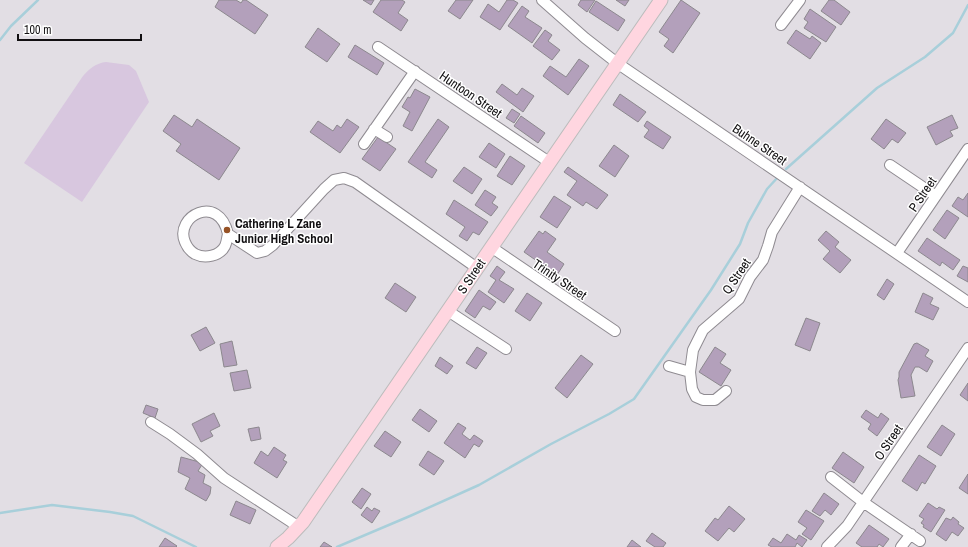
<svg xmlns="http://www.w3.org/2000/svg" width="968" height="547" viewBox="0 0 968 547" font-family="'Archivo Narrow',sans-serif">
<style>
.green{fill:#d8c7df}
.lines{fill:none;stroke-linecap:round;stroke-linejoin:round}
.stream{stroke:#a8cfda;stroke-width:2.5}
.building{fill:#b3a0bb;stroke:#8c888e}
.minor-casing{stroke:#8f8b91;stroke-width:12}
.major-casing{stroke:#bcbcbc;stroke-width:15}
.minor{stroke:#fff;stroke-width:10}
.major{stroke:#ffd6e0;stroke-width:13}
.poi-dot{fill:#965225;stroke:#fff;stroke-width:1.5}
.labels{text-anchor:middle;stroke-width:3;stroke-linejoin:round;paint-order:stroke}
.street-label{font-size:13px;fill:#110f11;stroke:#fff}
.poi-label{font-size:13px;font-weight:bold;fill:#110f11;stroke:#fff;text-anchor:start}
</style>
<rect width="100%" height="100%" fill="#e2dee4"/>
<path class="green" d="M106,62l23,3 7,6 13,31 -67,100 -58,-39 59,-87c6,-7 13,-13 23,-14z"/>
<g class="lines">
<path class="stream" d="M0,40l11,-14 27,-26
M786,169l91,-81 48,-31 28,-24 15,-28
M0,513l52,-8 58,7 23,4 63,31
M337,547l73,-31 69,-31 72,-41 58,-30 25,-15 77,-109 29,-46 8,-21 19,-34 12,-13"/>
</g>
<path class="building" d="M219,0h17l5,3 2,-3h3l22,15 -13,19 -40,-27z
M363,0h11l-3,5z
M381,0h21l3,2 -7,11 10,7 -7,11 -28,-19z
M456,0h17l-13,19 -12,-8z
M507,0h6l5,3 -18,27 -20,-13 8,-13 11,8z
M581,0h14l-8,12 -9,-7z
M616,0h13l-4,6z
M681,0l19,13 -27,40 -9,-7 5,-7 -10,-7z
M829,0h5l16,12 -9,13 -20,-14z
M596,1l29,19 -7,11 -29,-19z
M522,6l7,5 -4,6 17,11 -10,15 -24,-17z
M810,9l26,18 -10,15 -22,-14 4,-6 -4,-3z
M318,28l22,16 -13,18 -22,-15z
M545,30l7,5 -4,6 12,9 -8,10 -19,-14z
M796,30l14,9 2,-3 9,7 -11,16 -23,-16z
M355,45l29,18 -7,12 -29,-18z
M579,59l10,7 -21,29 -25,-19 7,-10 16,11z
M502,84l15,11 5,-7 12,8 -11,16 -27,-20z
M415,89l15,8 -18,34 -9,-5 7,-14 -8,-5 6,-10 2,1z
M620,94l26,18 -8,10 -25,-17z
M512,109l8,5 -6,9 -8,-5z
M174,115l18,12 5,-8 43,29 -21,32 -43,-29 5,-7 -18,-13z
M952,115l6,13 -8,3 3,5 -17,9 -9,-18z
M521,116l24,17 -7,10 -24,-17z
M347,119l12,8 -19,26 -30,-21 8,-11 15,10 4,-6 4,3z
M438,119l11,8 -24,35 12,8 -5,8 -24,-16z
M886,119l20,14 -8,10 -6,-4 -8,10 -13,-10z
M647,121l24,16 -8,12 -19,-12 5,-7 -5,-4z
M378,137l18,12 -16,22 -18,-12z
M489,143l16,11 -9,14 -17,-11z
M614,145l15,11 -14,21 -16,-11z
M510,156l15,10 -13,19 -15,-9z
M464,167l18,12 -10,15 -19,-13z
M568,167l40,28 -11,14 -11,-7 -3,4 -16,-11 10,-14 -13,-9z
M485,190l11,7 -4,6 6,4 -7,9 -16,-11z
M968,193v24l-16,-11 6,-9 5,3z
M554,196l17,11 -14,21 -17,-11z
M454,200l34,22 -9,13 -6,-3 -6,9 -8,-5 6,-9 -19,-13z
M947,210l12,8 -14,21 -12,-9z
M539,231l4,3 2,-3 11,8 -9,13 17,12 -7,11 -33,-23z
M826,231l13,11 -4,5 16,13 -11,13 -17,-14 7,-8 -12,-11z
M927,238l33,22 -7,10 -11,-8 -2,4 -22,-15z
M497,266l8,6 -6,8 15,9 -10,14 -16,-11 8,-12 -6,-4z
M963,266l5,2v14l-11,-6z
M887,279l7,5 -10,16 -7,-5z
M395,283l21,14 -10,15 -21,-14z
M479,290l17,12 -6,8 -7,-4 -8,12 -10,-7z
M527,293l15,10 -12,18 -15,-10z
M923,293l10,5 -3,6 9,4 -6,12 -18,-8z
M806,318l14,5 -10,28 -15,-6z
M206,327l9,16 -15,8 -9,-16z
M232,341l5,24 -13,2 -4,-23z
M917,343l12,7 -4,6 8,5 -6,11 -8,-5h-4l-4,8 4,21 -14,2 -3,-18 1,-3v-5l15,-28z
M477,347l10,6 -11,16 -10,-6z
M715,347l11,7 -6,9 11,7 -10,16 -22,-14z
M581,355l12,9 -26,34 -12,-10z
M440,357l13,9 -6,8 -12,-8z
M247,370l4,18 -17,3 -4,-18z
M968,383v18l-8,-6z
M146,405l12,4 -3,9 -12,-5z
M420,409l17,12 -8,11 -17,-12z
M866,410l12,8 3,-5 8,6 -12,17 -9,-7 3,-5 -10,-7z
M214,413l6,13 -10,5 3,5 -12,6 -9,-18z
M458,423l8,5 -4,6 8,6 4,-5 9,6 -4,6 -5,-3 -9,14 -21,-15z
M942,425l13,9 -14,22 -14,-9z
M259,427l2,12 -10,2 -3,-12z
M385,431l16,11 -10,15 -17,-11z
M274,447l12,8 -3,5 4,2 -10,16 -23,-15 7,-12 7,5z
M428,451l16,10 -10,14 -15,-10z
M843,452l21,15 -10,16 -22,-15z
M919,455l17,11 -11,18 -3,-2 -5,9 -15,-10z
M181,457l22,6 -5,8 7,4 -2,8 8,4 -1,7 -4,7 -21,-12 5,-11 -12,-6z
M968,474v20l-9,-6z
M362,488l9,6 -10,15 -9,-7z
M824,493l15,11 -8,11 -6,-5 -5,6 -8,-5z
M236,501l20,9 -6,14 -20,-9z
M928,503l9,6 2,-2 6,3 -14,22 -8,-5 1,-2 -3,-2 3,-4 -5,-3z
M729,506l16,13 -11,13 -5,-4 -11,13 -13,-10 10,-13 3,2z
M367,507l5,4 2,-3 6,3 -8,12 -11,-8z
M806,510l18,11 -13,19 -9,-6 5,-6 -9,-6z
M953,517l6,5 -1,2 6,4 -6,8 -6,-4 -6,9 -10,-7 10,-16 5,2z
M869,525l20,14 -6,8 -4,-3 -2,3h-15l-6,-4z
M652,533l14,10 -3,4h-8l-9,-6z
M787,534l9,6 3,-5 8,5 -5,7 -5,-4 -2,4h-23l-4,-2 5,-7 8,5z
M165,538l12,8 -1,1h-17z
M632,540l9,7h-14z
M324,542l8,5h-12z"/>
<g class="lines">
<g class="minor-casing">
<path id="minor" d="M542,0l43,38 32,25 351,239
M781,25l19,-25
M378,47l171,115
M374,129l13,8
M364,144l51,-73
M890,165l46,31
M228,234c-1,3 -1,8 -3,12 -5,10 -20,13 -30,8 -5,-3 -8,-7 -10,-12 -11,-26 34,-49 43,-8l29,19 8,-2 8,-6 51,-56 10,-9 10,-2 11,4 122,86
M491,247l124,84
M897,253l71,-104
M448,311l58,38
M669,366l21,6
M726,391l-11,9h-12l-7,-3 -4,-8 -2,-17 3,-22 10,-20 36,-31 11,-22 13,-17 5,-14 4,-14 28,-45
M151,422l19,12 27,20 27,24 75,49
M831,477l32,25 57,39
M827,547l20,-21 121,-178
M901,547l10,-13"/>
</g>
<g class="major-casing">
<path id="major" d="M277,547l11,-9 15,-16 358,-522"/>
</g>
<use href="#minor" class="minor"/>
<use href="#major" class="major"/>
</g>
<circle class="poi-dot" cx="227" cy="230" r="4"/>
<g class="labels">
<g class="street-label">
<text transform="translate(471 94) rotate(34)" y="5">Huntoon Street</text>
<text transform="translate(760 144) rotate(34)" y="5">Buhne Street</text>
<text transform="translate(922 194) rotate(-56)" y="5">P Street</text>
<text transform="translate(471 276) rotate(-56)" y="5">S Street</text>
<text transform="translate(736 276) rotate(-56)" y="5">Q Street</text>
<text transform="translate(560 279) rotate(34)" y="5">Trinity Street</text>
<text transform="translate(888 442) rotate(-56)" y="5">O Street</text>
</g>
<g class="poi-label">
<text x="235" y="228">Catherine L Zane<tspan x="235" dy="15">Junior High School</tspan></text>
</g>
</g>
<path d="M18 34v6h123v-6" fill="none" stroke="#110f11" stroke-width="2"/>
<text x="24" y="34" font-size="12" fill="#110f11" stroke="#ffffff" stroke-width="3" paint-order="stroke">100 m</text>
</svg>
